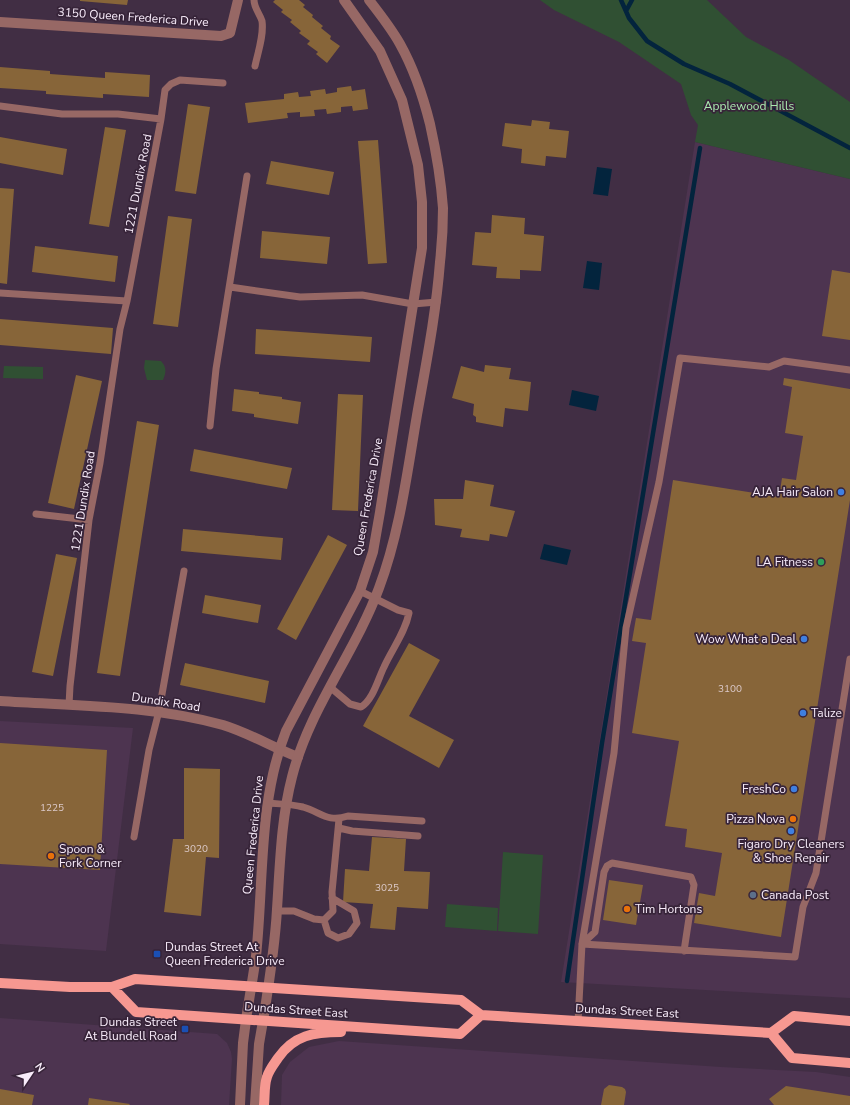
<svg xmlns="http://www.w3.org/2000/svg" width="850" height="1105" viewBox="0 0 850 1105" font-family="'Nunito Sans',sans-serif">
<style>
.built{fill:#4d3450}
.green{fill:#305033}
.water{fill:#03243d}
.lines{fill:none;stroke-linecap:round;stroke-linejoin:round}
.stream{stroke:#03243d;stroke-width:4.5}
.building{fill:#876539}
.service{stroke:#976865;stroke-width:7}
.minor{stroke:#976865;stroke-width:10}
.tertiary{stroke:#976865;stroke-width:10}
.primary{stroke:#f69891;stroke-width:10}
.shop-dot{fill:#3f7fe0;stroke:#372439;stroke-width:1.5}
.leisure-dot{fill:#2e9e5b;stroke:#372439;stroke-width:1.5}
.food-dot{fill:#e8710a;stroke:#372439;stroke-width:1.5}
.service-dot{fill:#5c6f8a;stroke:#372439;stroke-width:1.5}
.transit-dot{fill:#1a4fb4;stroke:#372439;stroke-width:1.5}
.labels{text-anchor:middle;stroke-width:3.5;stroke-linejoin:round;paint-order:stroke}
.number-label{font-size:10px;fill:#dccaca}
.street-label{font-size:12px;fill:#f8ecfa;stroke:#372439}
.park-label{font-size:12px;fill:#a9eaae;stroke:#372439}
.poi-label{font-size:12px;fill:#f8ecfa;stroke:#372439;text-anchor:end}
</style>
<rect width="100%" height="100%" fill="#412e44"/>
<path class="built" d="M695,142l155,37v819l-289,-16z
M0,721l133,7 -27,223 -106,-7z
M0,1018l217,16 10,9 4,9 1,7 -3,46h-229z
M339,1041l382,26 95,5 34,5v28h-569l1,-30 8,-13 19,-15z"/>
<path class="green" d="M540,0h167l39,37 43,23 61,42v77l-155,-37 3,-17 -7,-10 -10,-31 -62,-42 -65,-32z
M145,360l16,1c6,6 5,12 2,19h-16l-3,-12z
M4,366l39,1v12l-40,-1z
M503,852l40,3 -5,79 -40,-3z
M447,904l51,4 -1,23 -52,-4z"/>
<path class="water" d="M597,167l15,2 -4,27 -15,-2z
M587,261l15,2 -3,27 -16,-2z
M572,390l27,6 -3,15 -27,-6z
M544,544l27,6 -4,15 -27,-6z"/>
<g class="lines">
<path class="stream" d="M621,0l8,18 18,23 37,23 46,20 120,64
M626,11l6,-11
M567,981l35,-238 98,-595"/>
</g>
<path class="building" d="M80,0h48l-1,5 -47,-4z
M275,0h24l6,5 -2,2 10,8 -1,2 11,9 -2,2 10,8 -1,3 10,7 -13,17 -11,-9 2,-2 -11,-8 3,-3 -11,-8 2,-2 -11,-9 2,-2 -11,-8 2,-2 -10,-8z
M0,67l50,4v3l55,4v-6l45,3 -1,22 -46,-3v4l-57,-4v-3l-46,-3z
M351,86l1,5 13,-2 3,20 -15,2 -1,-5 -11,1v5l-14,2 -1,-5 -12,1 1,6 -15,1v-5l-13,1 1,5 -40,5 -3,-20 39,-4v-5l14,-2 1,5 12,-1 -1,-5 15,-2 1,5 11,-2v-4z
M188,104l22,3 -14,87 -21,-3z
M532,120l18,2 -1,7 20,2 -3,27 -20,-2 -1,10 -24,-3 1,-14 -20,-3 3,-23 26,3z
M105,127l21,3 -17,97 -20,-3z
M0,137l67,12 -4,26 -63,-12z
M378,140l9,123 -19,1 -10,-123z
M271,161l63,11 -5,23 -63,-11z
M0,188l14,1 -7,95 -7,-1z
M492,215l33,3 -1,16 20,2 -3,35 -21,-1v9l-24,-1 1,-11 -25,-2 3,-33 16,1z
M168,216l24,3 -14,108 -25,-3z
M262,231l68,6 -3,27 -67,-6z
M35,246l83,10 -3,26 -83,-10z
M832,270l18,3v67l-28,-4z
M0,319l113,9 -2,26 -111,-9z
M256,329l116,8 -2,25 -115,-8z
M485,365l26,3 -2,11 22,3 -3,29 -23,-3 -2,19 -27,-5v-5l-3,-2 1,-11 -22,-6 9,-32 23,6z
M76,375l26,6 -28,128 -26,-6z
M784,378l66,11v111l-69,437 -87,-14 5,-30 16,3 7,-43 -37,-6 2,-18 -22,-3 14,-85 -47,-8 14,-90 -14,-2 4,-23 15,2 22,-140 106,17 3,-19 14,2 7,-44 -18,-3 7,-46 -9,-2z
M234,389l25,3v2l23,3v2l19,3 -3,22 -44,-7v-3l-22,-3z
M338,394l25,1 -5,116 -26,-1z
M137,421l22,4 -39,251 -23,-3z
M194,449l98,19 -5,21 -97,-18z
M465,480l29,5 -4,21 25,5 -8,26 -17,-3 -1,7 -29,-4 2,-8 -27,-4 -1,-26h29z
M183,529l100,9 -2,22 -100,-9z
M328,535l19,10 -51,95 -19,-11z
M56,554l21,4 -24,118 -21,-4z
M205,595l56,10 -3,18 -56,-10z
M409,643l31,17 -31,56 45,24 -15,28 -76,-42z
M185,663l84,18 -4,22 -85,-18z
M0,743l107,7 -7,120 -100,-6z
M184,768l36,1 -1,89 -13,-1 -5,59 -37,-4 9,-73h11z
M372,837l34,2 -2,32 26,1 -2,37 -31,-2 -2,23 -25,-2 3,-24 -30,-2 2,-33 24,2z
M609,880l34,5 -7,40 -33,-5z
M609,1085l13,2 3,2 1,3 -2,13h-23l3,-16z
M786,1086l64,10v9h-76l-5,-6z
M0,1089l34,6 -2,10h-32z
M89,1098l41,6 -1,1h-41z"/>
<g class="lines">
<path class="service" d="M254,0c0,8 6,14 8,21 2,14 -4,31 -7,45
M0,106l62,8h56l43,5
M230,287l70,10 62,-2 51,9 24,-2
M0,293l127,8
M210,426l6,-57 31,-193
M36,514l53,6
M330,687l20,17 11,3c12,-7 17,-28 23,-40 8,-18 21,-34 25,-54l-11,-3 -38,-19
M69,705l1,-19 19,-166 11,-57 20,-134 7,-28 34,-182 4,-29 6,-6 9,-4 43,3
M267,803c12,1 24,1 36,4 18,5 24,16 45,9l74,5
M339,828l13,3 66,5
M134,837l15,-87 10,-39 25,-140
M277,911h17l20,8 10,1 4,13 10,5 11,-4 8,-11 -3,-12 -22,-13
M324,920l9,-9 -1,-19 7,-73
M582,944l213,13 8,-50 13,-34 34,-214
M582,944l13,-12 9,-60 3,-6 5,-3 79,14 3,8 -10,66
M578,1022l4,-78 32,-191 12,-125 33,-146 21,-124 89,9 15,-6 66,9"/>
<path class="minor" d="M0,22l221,14 9,-3 8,-33
M0,701c74,5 151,4 223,24 26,8 49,22 75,32
M240,1105l3,-62 3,-23
M255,1105l4,-61 4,-23"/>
<path class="tertiary" d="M246,1020c3,-21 7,-42 10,-64 8,-74 2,-154 30,-225l74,-140 13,-39 7,-40 42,-264v-46l-4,-37 -16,-65 -22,-49 -36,-51
M263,1021c6,-37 12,-74 14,-112 3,-44 4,-90 15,-132 17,-68 63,-124 87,-189 21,-56 28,-115 38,-173 9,-51 19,-101 23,-153 2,-18 3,-36 3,-54 -2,-28 -7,-57 -13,-84 -7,-28 -16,-55 -30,-80 -9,-16 -20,-30 -31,-44"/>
<path class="primary" d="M0,983l70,4h42l23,-8 326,21 20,15 290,18 23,-17 56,5
M112,987l24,25 324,22 21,-19
M771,1033l21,25 58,5
M264,1105c1,-9 0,-20 3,-28 2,-7 7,-13 11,-19 16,-23 36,-26 63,-26"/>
</g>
<g class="shop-dot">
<circle cx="841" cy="492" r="4"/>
<circle cx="804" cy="639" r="4"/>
<circle cx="803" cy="713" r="4"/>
<circle cx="794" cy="789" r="4"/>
<circle cx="791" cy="831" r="4"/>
</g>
<circle class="leisure-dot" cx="821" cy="562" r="4"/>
<g class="food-dot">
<circle cx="793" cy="819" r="4"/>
<circle cx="51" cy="856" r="4"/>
<circle cx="627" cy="909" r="4"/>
</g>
<circle class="service-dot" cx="753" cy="895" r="4"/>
<g class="transit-dot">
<rect x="153" y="950" width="8" height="8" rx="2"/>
<rect x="181" y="1025" width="8" height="8" rx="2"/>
</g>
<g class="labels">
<g class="number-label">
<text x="730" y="692">3100</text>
<text x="52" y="811">1225</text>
<text x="196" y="852">3020</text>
<text x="387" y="891">3025</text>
</g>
<g class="street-label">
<text transform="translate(133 17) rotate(4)" y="4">3150 Queen Frederica Drive</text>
<text transform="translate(138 184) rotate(-79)" y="4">1221 Dundix Road</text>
<text transform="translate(368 497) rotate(-80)" y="4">Queen Frederica Drive</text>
<text transform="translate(83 501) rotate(-81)" y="4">1221 Dundix Road</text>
<text transform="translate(166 702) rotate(9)" y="4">Dundix Road</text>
<text transform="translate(253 835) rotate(-84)" y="4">Queen Frederica Drive</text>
<text transform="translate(296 1010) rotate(4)" y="4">Dundas Street East</text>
<text transform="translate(627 1011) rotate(3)" y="4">Dundas Street East</text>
</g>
<g class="park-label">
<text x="749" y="110">Applewood Hills</text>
</g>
<g class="poi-label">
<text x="833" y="496">AJA Hair Salon</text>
<text x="813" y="566">LA Fitness</text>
<text x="796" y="643">Wow What a Deal</text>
<text x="811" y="717" text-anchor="start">Talize</text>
<text x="786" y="793">FreshCo</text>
<text x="785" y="823">Pizza Nova</text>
<text x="791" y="848" text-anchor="middle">Figaro Dry Cleaners<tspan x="791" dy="14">&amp; Shoe Repair</tspan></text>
<text x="59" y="853" text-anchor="start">Spoon &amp;<tspan x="59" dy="14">Fork Corner</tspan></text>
<text x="761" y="899" text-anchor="start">Canada Post</text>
<text x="635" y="913" text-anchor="start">Tim Hortons</text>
<text x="165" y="951" text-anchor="start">Dundas Street At<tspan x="165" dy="14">Queen Frederica Drive</tspan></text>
<text x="177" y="1026">Dundas Street<tspan x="177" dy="14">At Blundell Road</tspan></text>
</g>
</g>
<g transform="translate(32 1073) rotate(55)" stroke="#372439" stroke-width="3" paint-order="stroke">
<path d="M0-3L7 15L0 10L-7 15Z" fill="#f8ecfa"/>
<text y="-6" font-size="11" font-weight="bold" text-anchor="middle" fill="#f8ecfa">N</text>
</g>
</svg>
